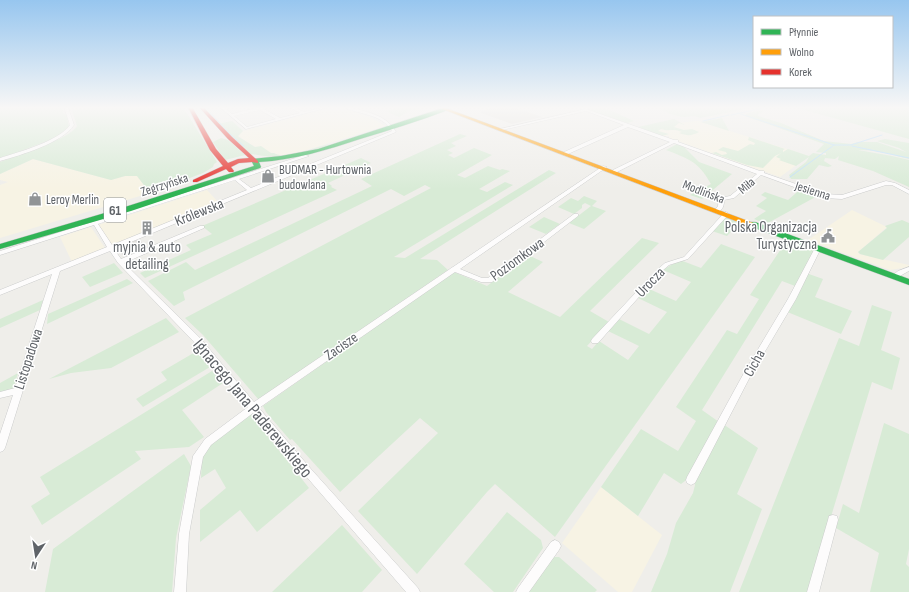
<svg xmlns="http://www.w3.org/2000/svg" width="909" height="592" viewBox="0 0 909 592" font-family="'Sofia Sans Condensed',sans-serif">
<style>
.commercial{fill:#f7f3e4}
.industrial{fill:#dfddda}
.education{fill:#e2e0da}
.green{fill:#d8ebd6}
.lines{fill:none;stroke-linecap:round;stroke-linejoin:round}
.stream{stroke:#bfe0f9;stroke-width:1}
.street-casing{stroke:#cbcccc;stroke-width:1}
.fast-casing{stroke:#cacacb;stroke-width:1}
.slow-casing{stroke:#cacacb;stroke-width:1}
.jam-casing{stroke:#cacacb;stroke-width:1}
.street{fill:#fdfcfc;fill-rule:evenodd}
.fast{fill:#30b455;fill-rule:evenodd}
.slow{fill:#ff9f0a;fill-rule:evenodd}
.jam{fill:#e5322d;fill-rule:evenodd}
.labels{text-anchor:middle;stroke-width:3;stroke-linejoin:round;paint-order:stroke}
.far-poi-label{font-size:13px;fill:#5f6368;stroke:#fff;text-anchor:start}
.far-street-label{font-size:13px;fill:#5f6368;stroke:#fff}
.shield{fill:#fff;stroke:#8f9295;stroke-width:1}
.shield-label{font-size:14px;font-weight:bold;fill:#5f6368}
.street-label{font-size:15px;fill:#5f6368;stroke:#fff}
.poi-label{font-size:15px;fill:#5f6368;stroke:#fff;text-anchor:end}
.near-street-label{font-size:18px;fill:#5f6368;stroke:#fff}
</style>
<rect width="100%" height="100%" fill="#efeeea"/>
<path class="commercial" d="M333,107h8l31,11 13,8 -95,29h-12l-23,-8 -17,-11 5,-5z
M698,121l111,35 -29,21 -111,-39v-2h-7l-14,-5 28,-8z
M33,159l78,21 14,-4h12l13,17 -150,45v-53l8,-3 -8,-2v-6z
M207,190l12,13 -106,42h-2l-13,-20z
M852,210l35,17 -29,25 1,2 50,11v2l-19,3 -82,-30z
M91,227l14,21 -33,14 -12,-25z
M601,487l61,48 -30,57h-14l-56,-49z"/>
<path class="industrial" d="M138,239l11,9 -23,10 -11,-10z"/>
<path class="education" d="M491,107h22l29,10 -30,7 -31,-11 1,-2 10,-4z"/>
<path class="green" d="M0,107h63v6l4,2 2,12 -14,11 -55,21z
M93,107h90l34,55 -3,2 -1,3 -10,6 -53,20 -13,-17h-12l-14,4 -78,-21 -33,15v-12c16,-6 70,-23 77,-36l-5,-16z
M398,107h17l5,2 -11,2 -10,6 -13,-6z
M588,107h15l31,14 -7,2 -35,-12z
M655,107h100l-55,11c-7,-3 -9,-1 -16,-1 -10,-1 -20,-6 -29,-10z
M794,107h115v32z
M763,110l1,1 -6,3v2l23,7 43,18 27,3 7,-2h19l29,10 -7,-4 -22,-7 8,-2 24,4v16c-16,-4 -34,-10 -51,-9l34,6 17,4v27l-36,-16 -35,-11 1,-4 -4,3 -10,-1 -1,3 8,5 -4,1 -9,-2 -12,14h-16l-2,-4 17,-13 3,-5 -13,9 -17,-6 2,-1 -5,-2 5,-4 -6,3 -12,12 -16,-3 -35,-12 4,-1 6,3 5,-1 -1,-2 -8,-2 5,-3 15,4 12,-7 4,1 1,-2 -7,-3 1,-3 36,12 -2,1v2l5,-3 21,7 4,-3 13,2v-2l-10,-1 8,-8 -79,-28 2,-3z
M722,118l7,13 -28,-9z
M674,119l11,6 -6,-2 -5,4 10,3 8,-1 7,3c-8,4 -11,4 -20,1l3,-1c-10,-4 -12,0 -21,-3l-3,2 11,3 -7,2 -24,-9z
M232,121l11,10 -5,5 1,1 16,10 6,-1 10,7h3c12,8 42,-7 56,-9 -19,9 -44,15 -65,12 -6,0 -9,-2 -15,-2l-32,-30z
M460,134l7,2 -16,7 5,3 -9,4 6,3 -5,2 6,3 20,-10 18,7 -35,20 8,3 23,-12 12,4 2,-1 8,2 -31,18 8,3 18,-10 8,3 -119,72 11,1 144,-88 7,3 -136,86 17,1 11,10 -189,130 -56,-65 -18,-17 246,-130 -6,-3 -21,11 -13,-7 -208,103 2,8 -11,6 -26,-25 38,-19 9,8 177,-84 -11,-7z
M221,138l7,2 17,15 -20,5 -12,-18z
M677,144l6,2 16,16 33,12 -30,25 -12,-4 21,-11c-13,-23 -22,-25 -45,-34z
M361,158l10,5 -43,20 4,3 -1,1 6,3 -192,88 -5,-5 51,-23 -5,-5 26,-11 -10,-8z
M803,187l18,7 -55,30 -12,-5 12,-8 -10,-5 11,-8 -6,-3 4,-3 23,8z
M584,196l13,5 -5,5 14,5 -22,18 -15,-6 22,-17 -6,-3 -3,2v3l-8,6 -16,-7 13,-9 7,3z
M725,216l15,6 -13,14 -15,-5z
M544,217l16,7 -14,10 -17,-7z
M902,220l7,3v14l-26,23 -23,-6 -2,-2 29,-24 -2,-2z
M642,238l17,5 -69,68 19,11 -22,24 5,3 7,-8 29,19 11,-14 -31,-15 11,-12 30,15 18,-22 -29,-14 9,-10 29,13 15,-19 -28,-12 1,-1 16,-9 21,8 20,-24 34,13 -200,280 -60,-53 -8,8 -70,82 -59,-63 80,-78 -18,-15 -80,74 -48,-53 -2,1 -24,-28 -3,-6 191,-134 33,14 41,-31 15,7 -35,30 52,25z
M787,240l28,11 -20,35 -13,-5 -80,129 17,12 -34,59 -4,3 -17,-11 -26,43 -37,-29 40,-58 37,22 18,-30 -20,-14 51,-77 10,4 22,-35 -9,-4z
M114,263l9,10 -33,14 -8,-10z
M806,273l17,6 -8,18 37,14 -11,23 -56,-23z
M127,279l6,4 -86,41 1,-10z
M43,300l-3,10 -40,18v-9z
M872,305l20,7 -11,38 19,8 -8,32 -20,-8 -64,210h-69l100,-254 20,8z
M166,318l13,14 -68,36 -40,5 -22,6z
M197,351l13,16 -67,40 -7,-8 31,-19 -6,-8z
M212,371l11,12 -41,27 22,27 -15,10 -54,4 6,8 -99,66 -11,-19 19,-12 -10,-17z
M18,373l-5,16 -13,4v-10z
M252,414l3,4 -1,1 55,69 -52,44 -17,-22 -40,32v-32l26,-22 -11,-19 -14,9 1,-22 11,-15z
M884,423l25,11v115l-3,15 3,3v25h-39l9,-39 -43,-25 7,-24 16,9z
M723,424l35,24 -21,46 25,15 -32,83h-79l16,-38 9,-31 17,-30 2,-8 -1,-5z
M184,454l7,12 -15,72 -4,54h-127l8,-43z
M507,512l34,28 2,8 -30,44h-19l-30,-28z
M342,525l40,45 -20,22h-90z
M552,557h7l38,33 -2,2h-68z"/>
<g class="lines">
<path class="stream" d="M205,107l25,27 14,12
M738,113l96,32
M731,115l37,-8
M703,121l26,-6
M852,146l57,12
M790,177l44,-32h17l31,-10"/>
<g class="street-casing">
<path id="street" d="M64,107h4l6,18c-12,18 -53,30 -74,36v-3c19,-6 59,-17 70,-33z
M220,107h4l8,7 28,-7h9l-1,1 -4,1 16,9 20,-5 -9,-5 -1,-1h4l10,5 20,-5h5l-83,22zM260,110l16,9 -29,8 -13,-11z
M343,107h5c18,5 38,7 48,25l-282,117 7,10 79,-33h4v2l-80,35 76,75 54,64 196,-133 1,-1 2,-1 150,-101 4,1 -147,102 22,9h6l86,-64h4v2l-86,66h-11l-26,-10 -196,136 52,61 107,119 2,4h-14l-101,-117 -52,-62 -42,32 -8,12 -14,77 -3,58h-12l5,-58 14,-78 12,-17 43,-32 -54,-65 -76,-79 -8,-12 -50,20 -55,177 -2,3 -3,1v-18l13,-39 -13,3v-6l15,-4 37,-114 -52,21v-5l107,-43 -13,-22 -94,30v-4l305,-96 4,1 -70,23 12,9 141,-57c-11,-18 -33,-16 -49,-24zM235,180l12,10 -135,55 -14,-21z
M586,109l88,31h4v2l82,29h4v2l61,21 17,1 44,-14 9,2 14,7v4l-17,-9h-6l-44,14 -18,-1 -63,-23 -27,23 -10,2c0,5 -1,10 -6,12l-3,-2 3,-4 1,-8 11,-2 27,-22 -83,-31 -57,29h-4v-2l57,-28 -42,-15 -60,27h-4v-2l60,-27 -38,-14 -84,19 -2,-1z
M726,212l3,2 -1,1 -40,44 -19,6 -7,6 -64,72h-6l-1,-2 1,-2 66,-70 7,-6 19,-6 40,-44z
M818,246l3,2 -25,51 -45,76 -56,108 -4,2 -4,-2 -1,-3 1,-3 58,-106 43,-72 27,-51z
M909,267v4c-5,2 -11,8 -16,6l-1,-1 6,-5z
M833,515l4,1 1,4 -19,72h-12l21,-72 1,-4z
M555,540l4,2 2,4 -2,4 -30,42h-13l2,-4 33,-46z"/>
</g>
<g class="fast-casing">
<path id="fast" d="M446,107l2,1v2c-29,11 -58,20 -88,29 -33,11 -66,21 -101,23l2,5 -1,1 -129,43 -131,38v-5l125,-37 129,-41 -3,-6 1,-1 29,-3 37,-7z
M749,222h6l154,57v6l-160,-59z"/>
</g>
<g class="slow-casing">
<path id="slow" d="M437,107h6l313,117 -4,2h-3z"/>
</g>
<g class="jam-casing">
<path id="jam" d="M188,107h4l24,42 12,14 10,-4 11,-1 -21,-19 -29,-32h4l29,30 26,24v2l-6,-1 -13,1 -8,4 3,4 -1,1h-4l-3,-3 -29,13h-4v-2l30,-14 -13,-16z"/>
</g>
<use href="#street" class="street"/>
<use href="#fast" class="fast"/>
<use href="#slow" class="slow"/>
<use href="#jam" class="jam"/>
</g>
<linearGradient id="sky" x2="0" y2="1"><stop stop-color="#97c6ef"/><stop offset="0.57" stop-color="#f8f7f6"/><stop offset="1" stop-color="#f8f7f6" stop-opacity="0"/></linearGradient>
<rect width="909" height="189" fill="url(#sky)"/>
<defs>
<g id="shop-bare" transform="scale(1.08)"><path d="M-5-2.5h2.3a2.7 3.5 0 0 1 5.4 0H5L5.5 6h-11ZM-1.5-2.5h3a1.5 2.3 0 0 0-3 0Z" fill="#919496" stroke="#fff" stroke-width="2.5" paint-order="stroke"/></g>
<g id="building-bare" transform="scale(1.08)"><path d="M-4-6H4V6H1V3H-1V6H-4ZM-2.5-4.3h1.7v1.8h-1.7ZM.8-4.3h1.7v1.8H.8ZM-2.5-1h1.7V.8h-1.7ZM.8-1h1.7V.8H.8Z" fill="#919496" stroke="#fff" stroke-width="2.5" paint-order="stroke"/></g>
<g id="civic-bare" transform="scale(1.08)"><path d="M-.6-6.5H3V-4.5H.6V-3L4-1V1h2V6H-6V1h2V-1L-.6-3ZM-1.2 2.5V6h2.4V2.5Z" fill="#919496" stroke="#fff" stroke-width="2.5" paint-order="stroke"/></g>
</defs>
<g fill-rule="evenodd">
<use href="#shop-bare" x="268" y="176"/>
<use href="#shop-bare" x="35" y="199"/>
<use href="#building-bare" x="147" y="228"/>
<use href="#civic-bare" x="828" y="236"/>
</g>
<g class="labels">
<g class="far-poi-label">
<text x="279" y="174">BUDMAR - Hurtownia<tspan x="279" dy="15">budowlana</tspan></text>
<text x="46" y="204">Leroy Merlin</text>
</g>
<g class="far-street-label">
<text transform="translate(164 184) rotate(-18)" y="5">Zegrzyńska</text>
<text transform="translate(746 185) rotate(-40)" y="5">Miła</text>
<text transform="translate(813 190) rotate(18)" y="5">Jesienna</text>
<text transform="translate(704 191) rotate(21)" y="5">Modlińska</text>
</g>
<rect class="shield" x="104" y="198" width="22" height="24" rx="3"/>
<g class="shield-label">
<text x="115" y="215">61</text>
</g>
<g class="street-label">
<text transform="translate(199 212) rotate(-22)" y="5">Królewska</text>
<text transform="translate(517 259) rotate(-36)" y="5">Poziomkowa</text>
<text transform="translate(650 282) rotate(-46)" y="5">Urocza</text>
<text transform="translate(341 346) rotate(-35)" y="5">Zacisze</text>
<text transform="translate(28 359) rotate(-72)" y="5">Listopadowa</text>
<text transform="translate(754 363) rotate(-61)" y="5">Cicha</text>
</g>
<g class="poi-label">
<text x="817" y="232">Polska Organizacja<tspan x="817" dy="17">Turystyczna</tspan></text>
<text x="147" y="252" text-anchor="middle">myjnia &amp; auto<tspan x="147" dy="17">detailing</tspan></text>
</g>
<g class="near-street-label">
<text transform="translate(253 408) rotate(50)" y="6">Ignacego Jana Paderewskiego</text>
</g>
</g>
<rect x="753" y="16" width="140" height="72" fill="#ffffff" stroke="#bfc1c3"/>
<rect x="761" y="29" width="20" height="6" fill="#30b455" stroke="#bfc1c3"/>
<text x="789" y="36" font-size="12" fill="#5f6368">Płynnie</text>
<rect x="761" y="49" width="20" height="6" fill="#ff9f0a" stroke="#bfc1c3"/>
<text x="789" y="56" font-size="12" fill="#5f6368">Wolno</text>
<rect x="761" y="69" width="20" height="6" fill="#e5322d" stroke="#bfc1c3"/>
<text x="789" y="76" font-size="12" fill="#5f6368">Korek</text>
<g transform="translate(36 556) rotate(192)" stroke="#ffffff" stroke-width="3" paint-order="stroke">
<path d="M0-3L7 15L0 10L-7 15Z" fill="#5f6368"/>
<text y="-6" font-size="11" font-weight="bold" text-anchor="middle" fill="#5f6368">N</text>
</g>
</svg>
